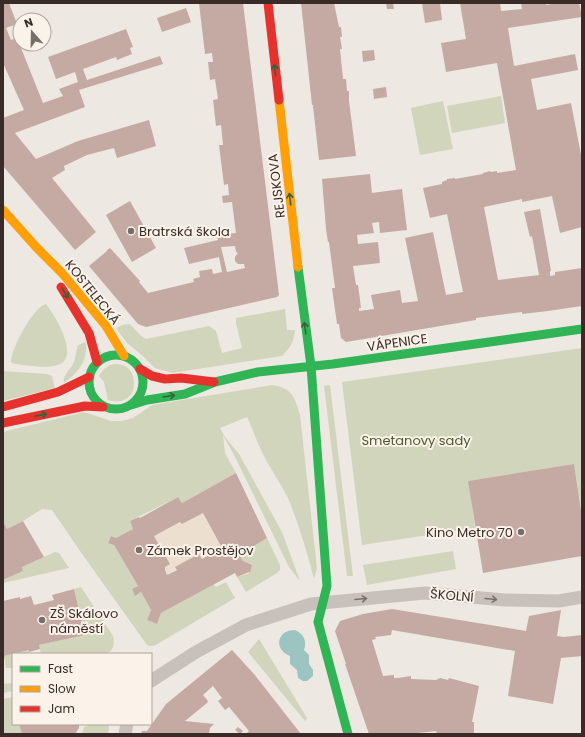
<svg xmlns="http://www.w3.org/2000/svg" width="585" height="737" viewBox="0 0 585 737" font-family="Poppins,sans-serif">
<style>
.green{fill:#d1d5bb}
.plaza{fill:#eddfd0}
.water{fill:#9cc4c1}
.building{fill:#c4aaa2;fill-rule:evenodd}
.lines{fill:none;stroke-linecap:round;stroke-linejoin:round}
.street{stroke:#c8c0bb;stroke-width:13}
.fast{stroke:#30b455;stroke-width:9}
.slow{stroke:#ff9f0a;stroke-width:9}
.jam{stroke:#e5322d;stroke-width:9}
.oneway{stroke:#35623a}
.oneway2{stroke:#796f6a}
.poi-dot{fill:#786e69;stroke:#fbf2e9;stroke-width:1.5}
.labels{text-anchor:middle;stroke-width:4;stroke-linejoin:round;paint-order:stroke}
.street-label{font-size:13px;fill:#392c28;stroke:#fbf2e9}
.poi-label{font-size:13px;fill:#392c28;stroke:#fbf2e9;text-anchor:start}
.park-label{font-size:13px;fill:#4b5a2a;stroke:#fbf2e9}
</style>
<rect width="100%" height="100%" fill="#eee8e2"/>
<path class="green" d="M501,96l4,27 -53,10 -5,-27z
M443,101l10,48 -33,6 -9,-47z
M46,304c9,12 35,53 12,61 -11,4 -32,0 -44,-1l-3,-2c0,-13 22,-55 35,-58z
M285,309l2,21h8c-1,12 -5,18 -13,26l-110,17 -17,-5 -12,-12 -16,-13 -11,-15 7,-3 7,-1 11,12 5,3 63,-13 7,5 6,22 20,-5 -6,-25v-5z
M86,342c2,19 -7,30 -22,41 -2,-7 6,-13 9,-19 3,-6 3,-13 5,-19z
M582,348v166l-8,-50 -105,17 6,47 -113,17 -20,-163z
M110,365c32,-9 33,46 -2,35l-4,-18 -5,-6 5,-7z
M3,371l44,3 5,2 3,12 -52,13z
M272,385c20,3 23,12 28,30l17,154 -3,10c-7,-27 -15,-54 -26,-81 -7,-14 -17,-28 -24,-42 -7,-13 -11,-27 -17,-39l-27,11 5,9 14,17 43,78 18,49 -11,-14 -55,-112 -11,-20 2,18 11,20 -54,30 -4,-6 -48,24 3,8 -17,9 -5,-2 -3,6 6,3 24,41 -6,3 3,6 6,-3 10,18 -4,10 10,4 4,-11 53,-29 2,3 10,-5 9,16 -81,48h-5l-2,-1 -67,-94 -28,-41 -10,-1 -19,12 -16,8 -3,-6h-1v-91l81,-20 27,9h11l11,-3 19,-13z
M330,385l23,191h-6l-23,-190z
M267,538l13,27v5l-3,3 -31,19 -9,-15 13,-4 2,-8 -9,-4 -4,-6z
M453,551l3,18 -89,16 -4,-20z
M55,552l4,1 10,15 -66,15v-3l20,-9 -1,-4z
M81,587l32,49c2,8 0,14 -6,18h-66l-2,-9 46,-10 -11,-46z
M259,639l48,79 -2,3 -57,-69z
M29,650v4h-16v14h-7l-2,-12z
M13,683v8l-10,2v-9z
M13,697v27h6l3,10h-19v-35z
M93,724h14l2,2 -1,8h-26l2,-7z"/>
<path class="plaza" d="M203,513l19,35 -20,11 -3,-5 -32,21 -2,-5v-3l4,-3 -15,-28 26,-14 2,2z"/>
<path class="water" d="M295,630c9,4 12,11 9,20l5,5v9l4,6v6l-6,5h-4l-5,-3 -1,-8 -7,-6v-8c-17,-7 -13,-26 5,-26z"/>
<path class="building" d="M3,3h6l8,21 -11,4 5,12 6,-2 26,65 20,-7 -4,-7 19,-7 -3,-10 -19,7 -8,-22 78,-28 7,18 -3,1 2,6 -15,6 -1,-3 -33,12 4,11 73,-24 3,8 -84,26 6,17 -70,26 21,26 42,-18 71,-21 7,26 -39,12 -3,-10 -27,7 -23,11 1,4 -13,8 44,54 -21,18 -72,-84v-48l21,-8 -21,-47z
M199,3h44l36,292 -2,2 -131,30 -8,-3 -49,-58 18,-15v-1l3,-2 30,33 -1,1 9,11 46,-11 -1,-3 7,-2 -1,-6 13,-2 1,5 9,-2 -3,-15 -30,7 -5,-16 34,-8 -1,-5 19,-2 -4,-31 -9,1 -1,-7 7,-1 -1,-11 -4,1 -5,-40h4l-2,-20 -5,1 -3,-26 5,-1 -3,-20 -5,1 -2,-18h5l-1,-9 -7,1zM235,246l1,6 2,1 -3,4v4l3,3h6l1,4 -18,4 -6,-25z
M301,3h33l5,24h2l1,10h-2l2,12h-2l3,30h3l1,12h2v10l7,55 -37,4 -6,-54 1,-1h-2z
M386,3h7l1,6h-7z
M422,3h18l2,17 -17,3z
M460,3h40l1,8 21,-2 -1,-6h25v2l12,-2h21l3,14 -74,11 6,38 61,-12 3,16 -47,9 6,31 34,-7 11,57v67l-22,6 -8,-37 -30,6v-3l-38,8 14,73 41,-5 -7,-39 -2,1 -6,-25 16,-3 11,62h-1v5l5,-1v-3l27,-4v38l-34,5 -26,3v-2l-46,6v2l-130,22 -5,-4 -2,-14h-2l-5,-36h3l-6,-46h-1l-2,-13 -4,-50 48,-5 2,19 30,-4 5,41 -27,3 -1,-11 -7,1 2,10 -17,2 1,9 20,-2 2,21 -27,3 3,19h2l3,23h-2v3l15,-2 -3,-14 29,-5 2,13 16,-2 -13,-63 28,-6 13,63 17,-3 -16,-78 -17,4 -7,-30 19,-4v-2l5,-2v-1l8,-1v1l28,-5v-1l7,-2 1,1 6,-1v2l19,-3 -19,-107 -51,9 -5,-29 25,-4z
M186,8l5,14 -29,10 -5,-14z
M374,50l1,10 -12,2 -1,-11z
M386,87l1,10 -13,2 -1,-10z
M130,201l26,47 -24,14 -26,-47z
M574,464l8,53v39l-99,17 -15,-92z
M236,473l31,65 -28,17 4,6 9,4 -2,8 -1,-1 -12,5 -2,-4 -74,40 -4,11 -10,-4 4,-10 -10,-18 -6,4 -3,-7 6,-3 -24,-41 -6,-2 3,-7 5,2 17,-9 -3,-8 9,-4 1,1 38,-21 4,6zM203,513l19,35 -20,11 -3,-5 -24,13 2,3 -10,5 -2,-5v-3l5,-3 -16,-28 26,-14 2,2z
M23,521l21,36 -22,10 1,4 -20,9v-57h1l3,6z
M74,589l11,46 -46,10 1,4 -11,3v-2l-25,6 1,2h-2v-57l17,-4v2l11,-3 3,9 20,-5 -2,-5z
M392,609l134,22 3,-15 32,-6 -4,26 7,1 18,-2v21l-21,2 -8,46 -45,-8 7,-45 -123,-21 -1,5 -16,2 1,2 -4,1 11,36 11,-1v3h4l13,-2v3l25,1 4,-2 8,2 1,-2 30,8 -7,36h2v12h-37l-1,-3 -27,3h-40l-24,-70h1l-11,-33 5,-10 23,-7z
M232,650l22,24 47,60 -54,-1 2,-2 -20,-24 -4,3 -7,-9 4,-3 -9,-12 -10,9 5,6 -1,2 -22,18 29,3 -4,4 -1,6h-68l1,-3h5l19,-27z
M19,724h60v4l-4,6h-53z
M238,727l5,4 -3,3 -5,-4z"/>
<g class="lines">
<path class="street" d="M151,681l45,-29 50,-27 65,-21 114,-11 80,7 54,1 23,-4
M125,734l2,-10"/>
<path class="fast" d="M298,267l13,99 16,220 -9,36 30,112
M89 382a27 27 0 1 1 54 0a27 27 0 1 1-54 0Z
M131,405l16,-5 38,-6 30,-12 43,-10 75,-8 249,-35"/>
<path class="slow" d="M279,100l19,167
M3,210l34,38 25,25 44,53 18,30"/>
<path class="jam" d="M268,3l11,97
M61,287l28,46 8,29
M140,369l12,7 13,3 16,-1 33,4
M3,407l55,-15 31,-15
M3,423l82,-17 18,1"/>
</g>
<defs><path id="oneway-shaft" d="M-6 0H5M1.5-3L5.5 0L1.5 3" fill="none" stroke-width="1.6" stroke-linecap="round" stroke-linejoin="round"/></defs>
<g class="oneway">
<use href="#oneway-shaft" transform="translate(275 70) rotate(-97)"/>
<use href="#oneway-shaft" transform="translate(290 199) rotate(-97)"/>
<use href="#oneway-shaft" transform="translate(65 293) rotate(58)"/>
<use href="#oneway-shaft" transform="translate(305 328) rotate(-98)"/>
<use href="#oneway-shaft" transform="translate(169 396) rotate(-9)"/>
<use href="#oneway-shaft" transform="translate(41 415) rotate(-11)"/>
</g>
<g class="oneway2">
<use href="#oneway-shaft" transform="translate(361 599) rotate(-5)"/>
<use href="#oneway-shaft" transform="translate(491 599) rotate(5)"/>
</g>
<g class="poi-dot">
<circle cx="131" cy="231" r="4"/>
<circle cx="521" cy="532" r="4"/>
<circle cx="139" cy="550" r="4"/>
<circle cx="42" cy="620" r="4"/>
</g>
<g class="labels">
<g class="street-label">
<text transform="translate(276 186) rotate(-97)" y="5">REJSKOVA</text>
<text transform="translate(93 292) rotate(51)" y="5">KOSTELECKÁ</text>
<text transform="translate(397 342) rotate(-8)" y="5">VÁPENICE</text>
<text transform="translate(452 595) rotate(5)" y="5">ŠKOLNÍ</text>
</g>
<g class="poi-label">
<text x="139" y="236">Bratrská škola</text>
<text x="513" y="537" text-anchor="end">Kino Metro 70</text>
<text x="147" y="555">Zámek Prostějov</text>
<text x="50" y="618">ZŠ Skálovo<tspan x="50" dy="15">náměstí</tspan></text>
</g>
<g class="park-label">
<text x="416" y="445">Smetanovy sady</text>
</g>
</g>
<rect width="585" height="737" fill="none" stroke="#392c28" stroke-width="8"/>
<rect x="12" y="653" width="140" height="72" fill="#fbf2e9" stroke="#ada39c"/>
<rect x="20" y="666" width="20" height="6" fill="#30b455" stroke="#ada39c"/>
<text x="48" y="673" font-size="12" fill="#392c28">Fast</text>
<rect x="20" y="686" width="20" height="6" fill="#ff9f0a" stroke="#ada39c"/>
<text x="48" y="693" font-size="12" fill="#392c28">Slow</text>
<rect x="20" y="706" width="20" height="6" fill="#e5322d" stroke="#ada39c"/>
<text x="48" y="713" font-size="12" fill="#392c28">Jam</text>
<g transform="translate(32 32) rotate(340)"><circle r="19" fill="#fbf2e9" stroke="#ada39c"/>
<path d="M0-3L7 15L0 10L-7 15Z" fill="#786e69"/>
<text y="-6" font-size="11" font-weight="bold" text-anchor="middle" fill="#392c28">N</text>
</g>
</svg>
